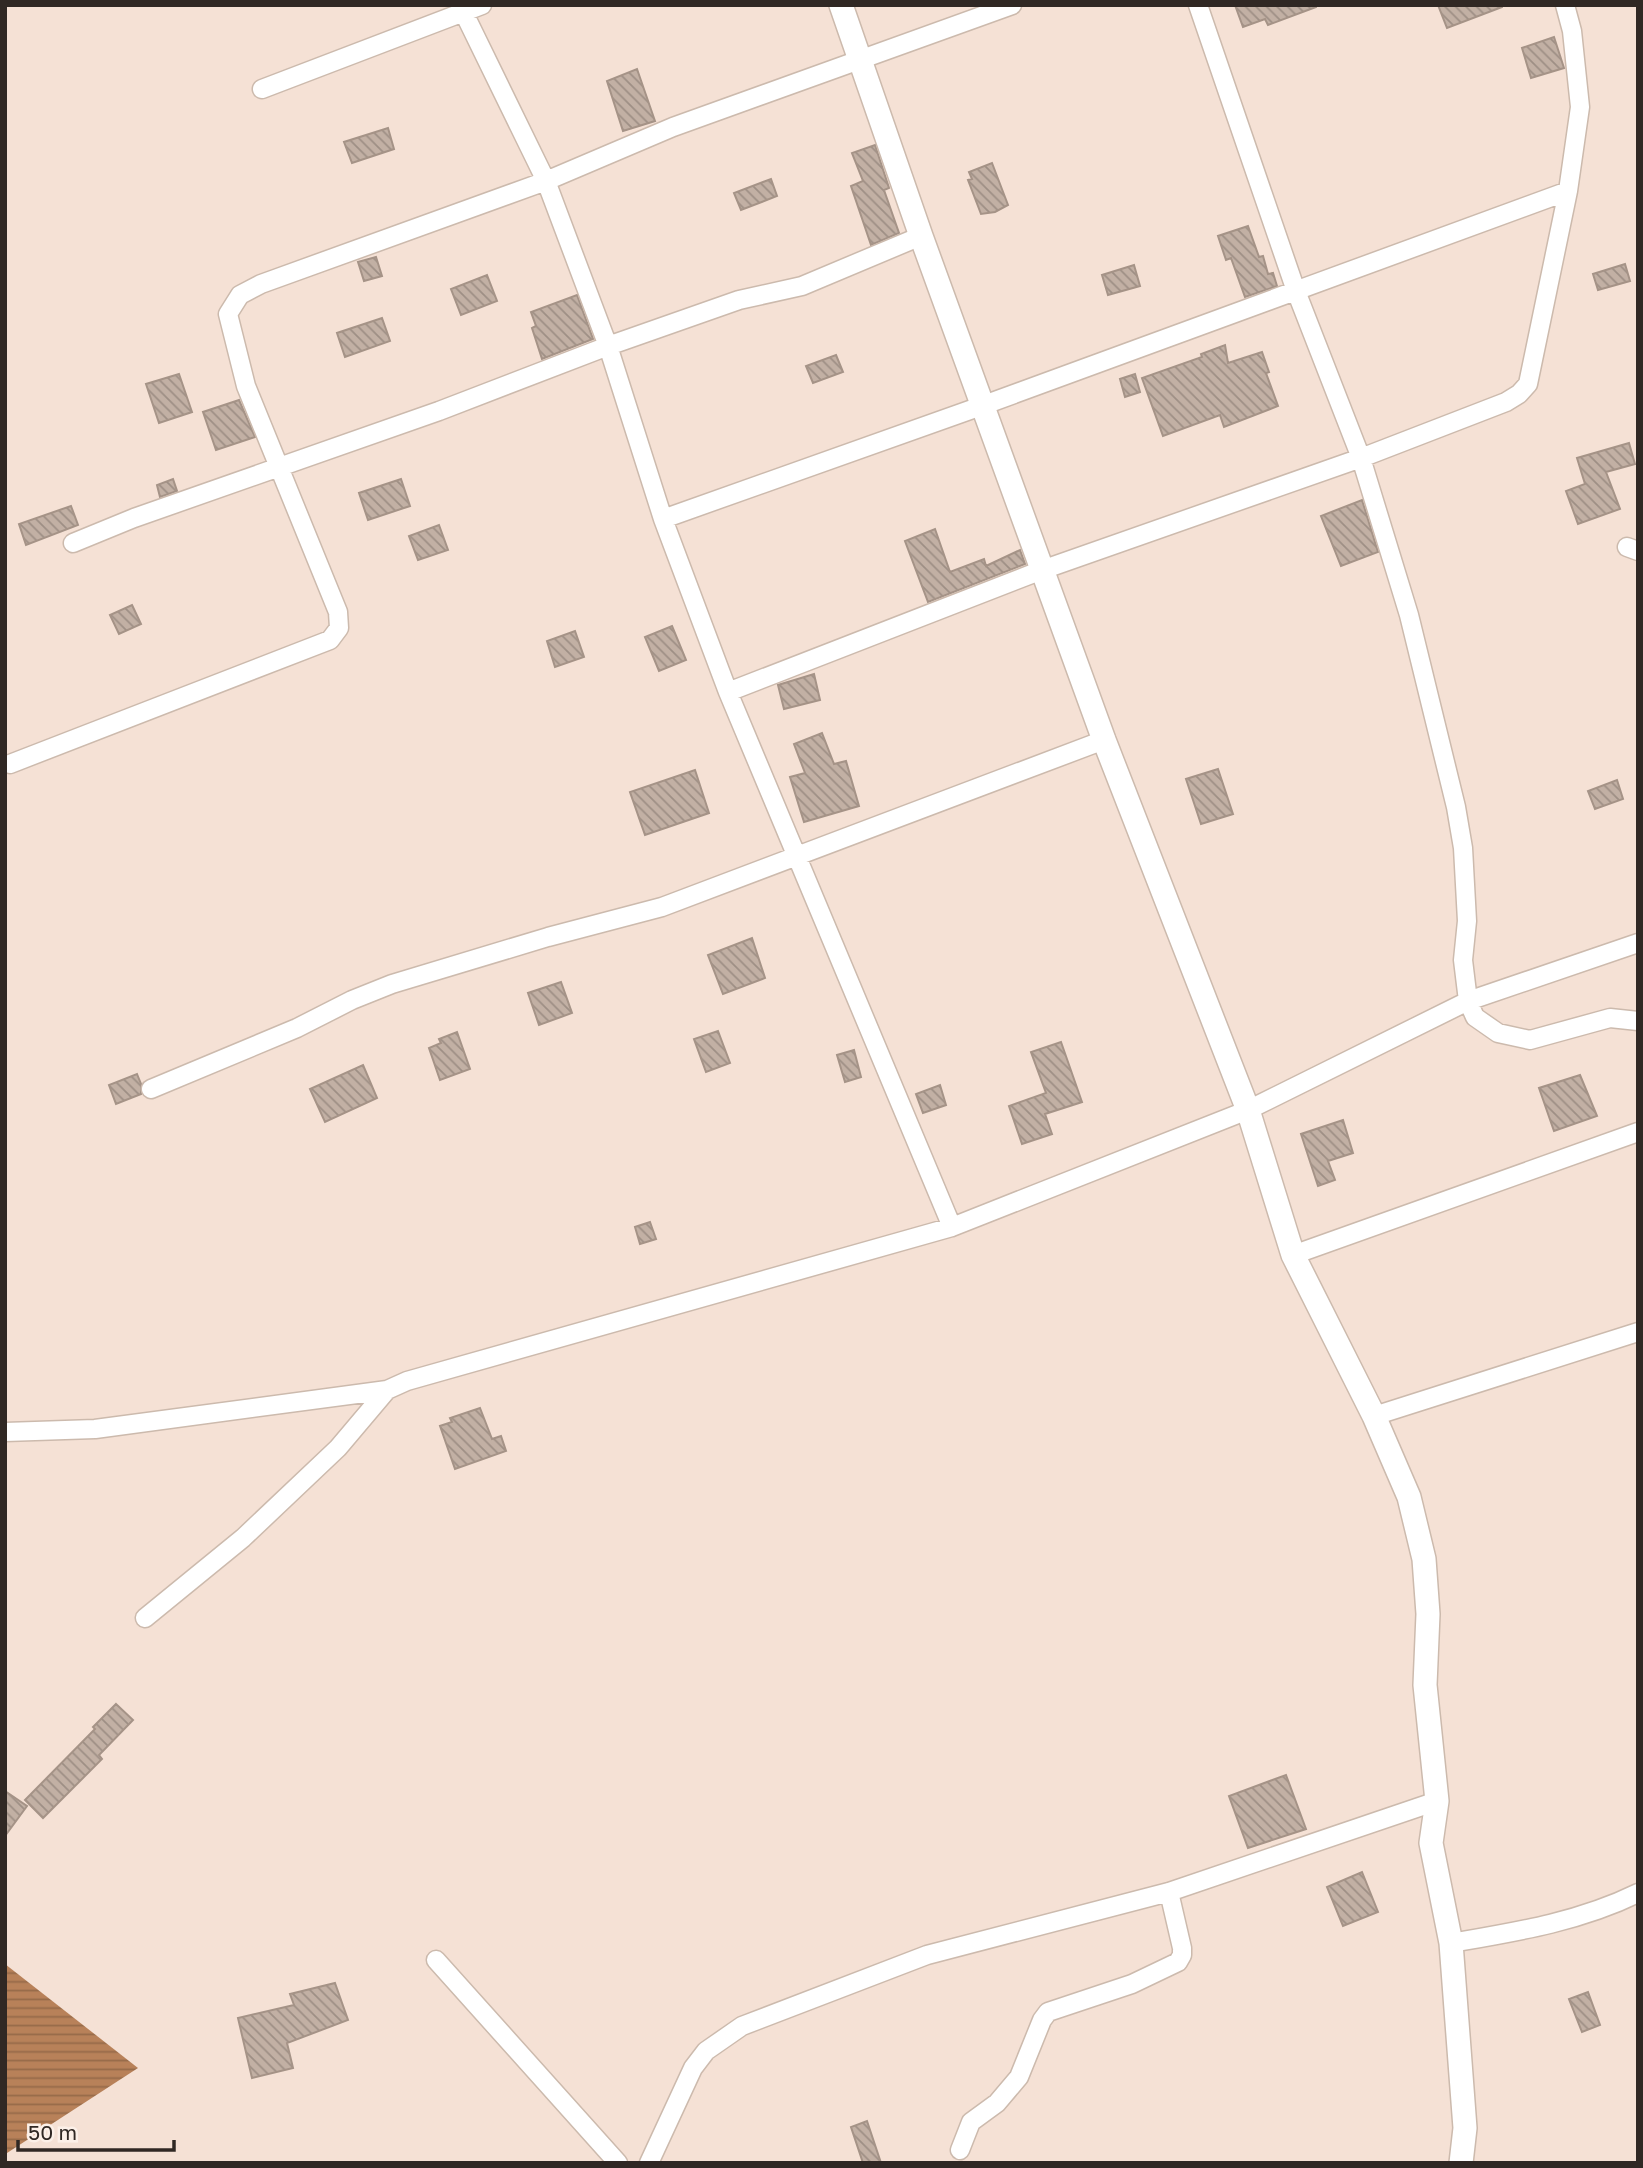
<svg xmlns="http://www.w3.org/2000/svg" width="1643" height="2168" viewBox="0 0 1643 2168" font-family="'Golos Text',sans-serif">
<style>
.water{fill:url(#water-rules)}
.building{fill:url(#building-back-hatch);stroke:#a59387;stroke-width:2}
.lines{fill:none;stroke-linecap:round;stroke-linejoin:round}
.minor-casing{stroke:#ccbaad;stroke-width:21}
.tertiary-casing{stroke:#ccbaad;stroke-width:26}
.minor{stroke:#fff;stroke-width:18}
.tertiary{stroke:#fff;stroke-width:23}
</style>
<defs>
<pattern id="water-rules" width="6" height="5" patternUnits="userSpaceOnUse" patternTransform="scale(1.75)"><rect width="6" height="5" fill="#b88159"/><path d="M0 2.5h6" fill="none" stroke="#966a49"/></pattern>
<pattern id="building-back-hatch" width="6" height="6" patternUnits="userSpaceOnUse" patternTransform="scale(1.75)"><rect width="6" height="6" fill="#c2b0a4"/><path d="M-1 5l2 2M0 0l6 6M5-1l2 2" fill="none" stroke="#9e8f85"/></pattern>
</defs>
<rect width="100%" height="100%" fill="#f5e1d5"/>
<path class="water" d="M5,1964l133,104 -131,85 -2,-1z"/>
<path class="building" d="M1235,5h81v2l-48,18 -3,-6 -22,8z
M1438,5h64v2l-55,21z
M1554,37l10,31 -33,10 -9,-30z
M637,69l18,52 -32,10 -16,-50z
M388,128l6,21 -42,14 -8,-21z
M875,145l14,43 -5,2 15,43 -28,12 -20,-59 12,-5 -11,-28z
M992,163l16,42 -13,7 -14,2 -13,-34 4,-1 -3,-7z
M771,179l6,17 -36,14 -7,-17z
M1248,226l11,31 4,-1 5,18 5,-1 4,13 -32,11 -14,-39 -5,2 -8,-24z
M376,257l6,19 -18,5 -6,-19z
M1625,264l5,17 -32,9 -5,-16z
M1134,265l6,21 -32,9 -6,-20z
M487,275l10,26 -36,14 -10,-26z
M577,295l16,44 -51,20 -10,-31 4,-2 -5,-14z
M382,318l8,23 -45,16 -8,-24z
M1225,345l3,18 34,-11 7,20 -3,1 12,33 -54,21 -4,-12 -57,21 -21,-58 60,-21 -1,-3z
M836,355l7,17 -30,11 -7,-17z
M179,374l13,38 -33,11 -13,-39z
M1135,374l5,18 -15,5 -5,-18z
M239,400l16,37 -39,13 -13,-38z
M1629,443l6,21 -29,8 14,37 -42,15 -12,-33 19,-7 -8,-26z
M173,479l4,12 -17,6 -3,-12z
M401,479l9,27 -42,14 -9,-27z
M1362,500l16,52 -37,14 -20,-50z
M71,506l7,19 -52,20 -7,-21z
M439,525l9,25 -30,10 -9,-24z
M935,529l15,43 34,-13 2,7 34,-16 5,14 -97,38 -23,-61z
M132,605l9,19 -22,10 -9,-19z
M672,626l14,34 -27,11 -14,-34z
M575,631l9,26 -29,10 -8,-26z
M814,674l6,26 -36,9 -6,-24z
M822,733l12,31 12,-3 13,45 -55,16 -14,-45 15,-4 -11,-29z
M1218,769l15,45 -32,10 -15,-45z
M695,770l14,43 -64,22 -15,-43z
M1617,780l6,19 -28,10 -7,-18z
M752,938l13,40 -42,16 -15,-39z
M561,982l11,31 -33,12 -11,-32z
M718,1031l12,32 -24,9 -12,-33z
M457,1032l13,37 -30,11 -11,-32 12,-5 -2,-4z
M1061,1042l21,60 -37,12 7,20 -30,10 -13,-38 37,-13 -15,-41z
M854,1050l7,27 -16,5 -8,-27z
M363,1065l14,33 -52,24 -15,-33z
M137,1074l4,10v10l-25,10 -7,-19z
M1580,1075l17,41 -43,15 -15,-43z
M940,1085l6,20 -23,8 -7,-19z
M1343,1120l10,33 -25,8 7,19 -17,6 -17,-52z
M650,1222l6,17 -16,5 -5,-17z
M480,1408l12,31 9,-3 5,15 -51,18 -15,-43 12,-4 -2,-4z
M116,1704l17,16 -34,35 3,4 -59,59 -18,-18 70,-71 -2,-2z
M1286,1775l20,54 -58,19 -19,-52z
M5,1791l22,15 -22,30z
M1362,1872l16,40 -35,14 -16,-39z
M335,1983l13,37 -61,23 6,25 -41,10 -14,-60 56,-13 -4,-11z
M1588,1992l12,33 -18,7 -13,-33z
M867,2121l14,42h-18l-12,-36z"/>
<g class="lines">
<g class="minor-casing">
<path id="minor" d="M1198,5l98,286 65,167 48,157 47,192 7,41 4,73 -4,39 5,41 7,16 23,16 32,7 80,-22 28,3
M464,13l82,168 62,165 55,173 65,173 224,535
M262,89l220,-84
M663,519l321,-114 584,-214
M73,543l61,-25 305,-107 169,-65 131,-46 63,-14 119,-50
M1627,547l11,4
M728,692l314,-122 319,-112 145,-56 13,-8 9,-10 40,-193 12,-84 -8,-76 -7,-26
M10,764l320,-124 9,-12 -1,-16 -92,-226 -18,-72 12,-19 21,-11 285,-103 127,-54 339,-122
M151,1089l146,-61 55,-28 40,-16 156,-47 114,-30 442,-167
M1293,1255l345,-123
M1374,1416l264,-84
M5,1432l90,-3 292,-39
M145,1618l98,-80 95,-90 49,-58 20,-9 545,-154 296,-117 220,-109 170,-58
M1451,1943c64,-11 128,-21 187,-50
M436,1960l182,203
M960,2150l11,-28 26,-19 22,-26 23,-57 6,-8 84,-28 46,-22 4,-7v-7l-13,-56
M649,2163l44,-95 13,-17 36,-25 185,-71 242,-63 268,-91"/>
</g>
<g class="tertiary-casing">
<path id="tertiary" d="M841,5l80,231 183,504 144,370 45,145 81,161 35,81 15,62 4,55 -3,71 12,116 -6,42 20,100 14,185 -4,35"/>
</g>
<use href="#minor" class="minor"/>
<use href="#tertiary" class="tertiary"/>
</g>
<rect width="1643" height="2168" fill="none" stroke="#302824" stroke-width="14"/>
<path d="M18 2140v10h156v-10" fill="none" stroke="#302824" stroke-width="3.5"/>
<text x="28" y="2140" font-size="21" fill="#302824" stroke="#fcf0e8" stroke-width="5" paint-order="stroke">50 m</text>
</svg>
